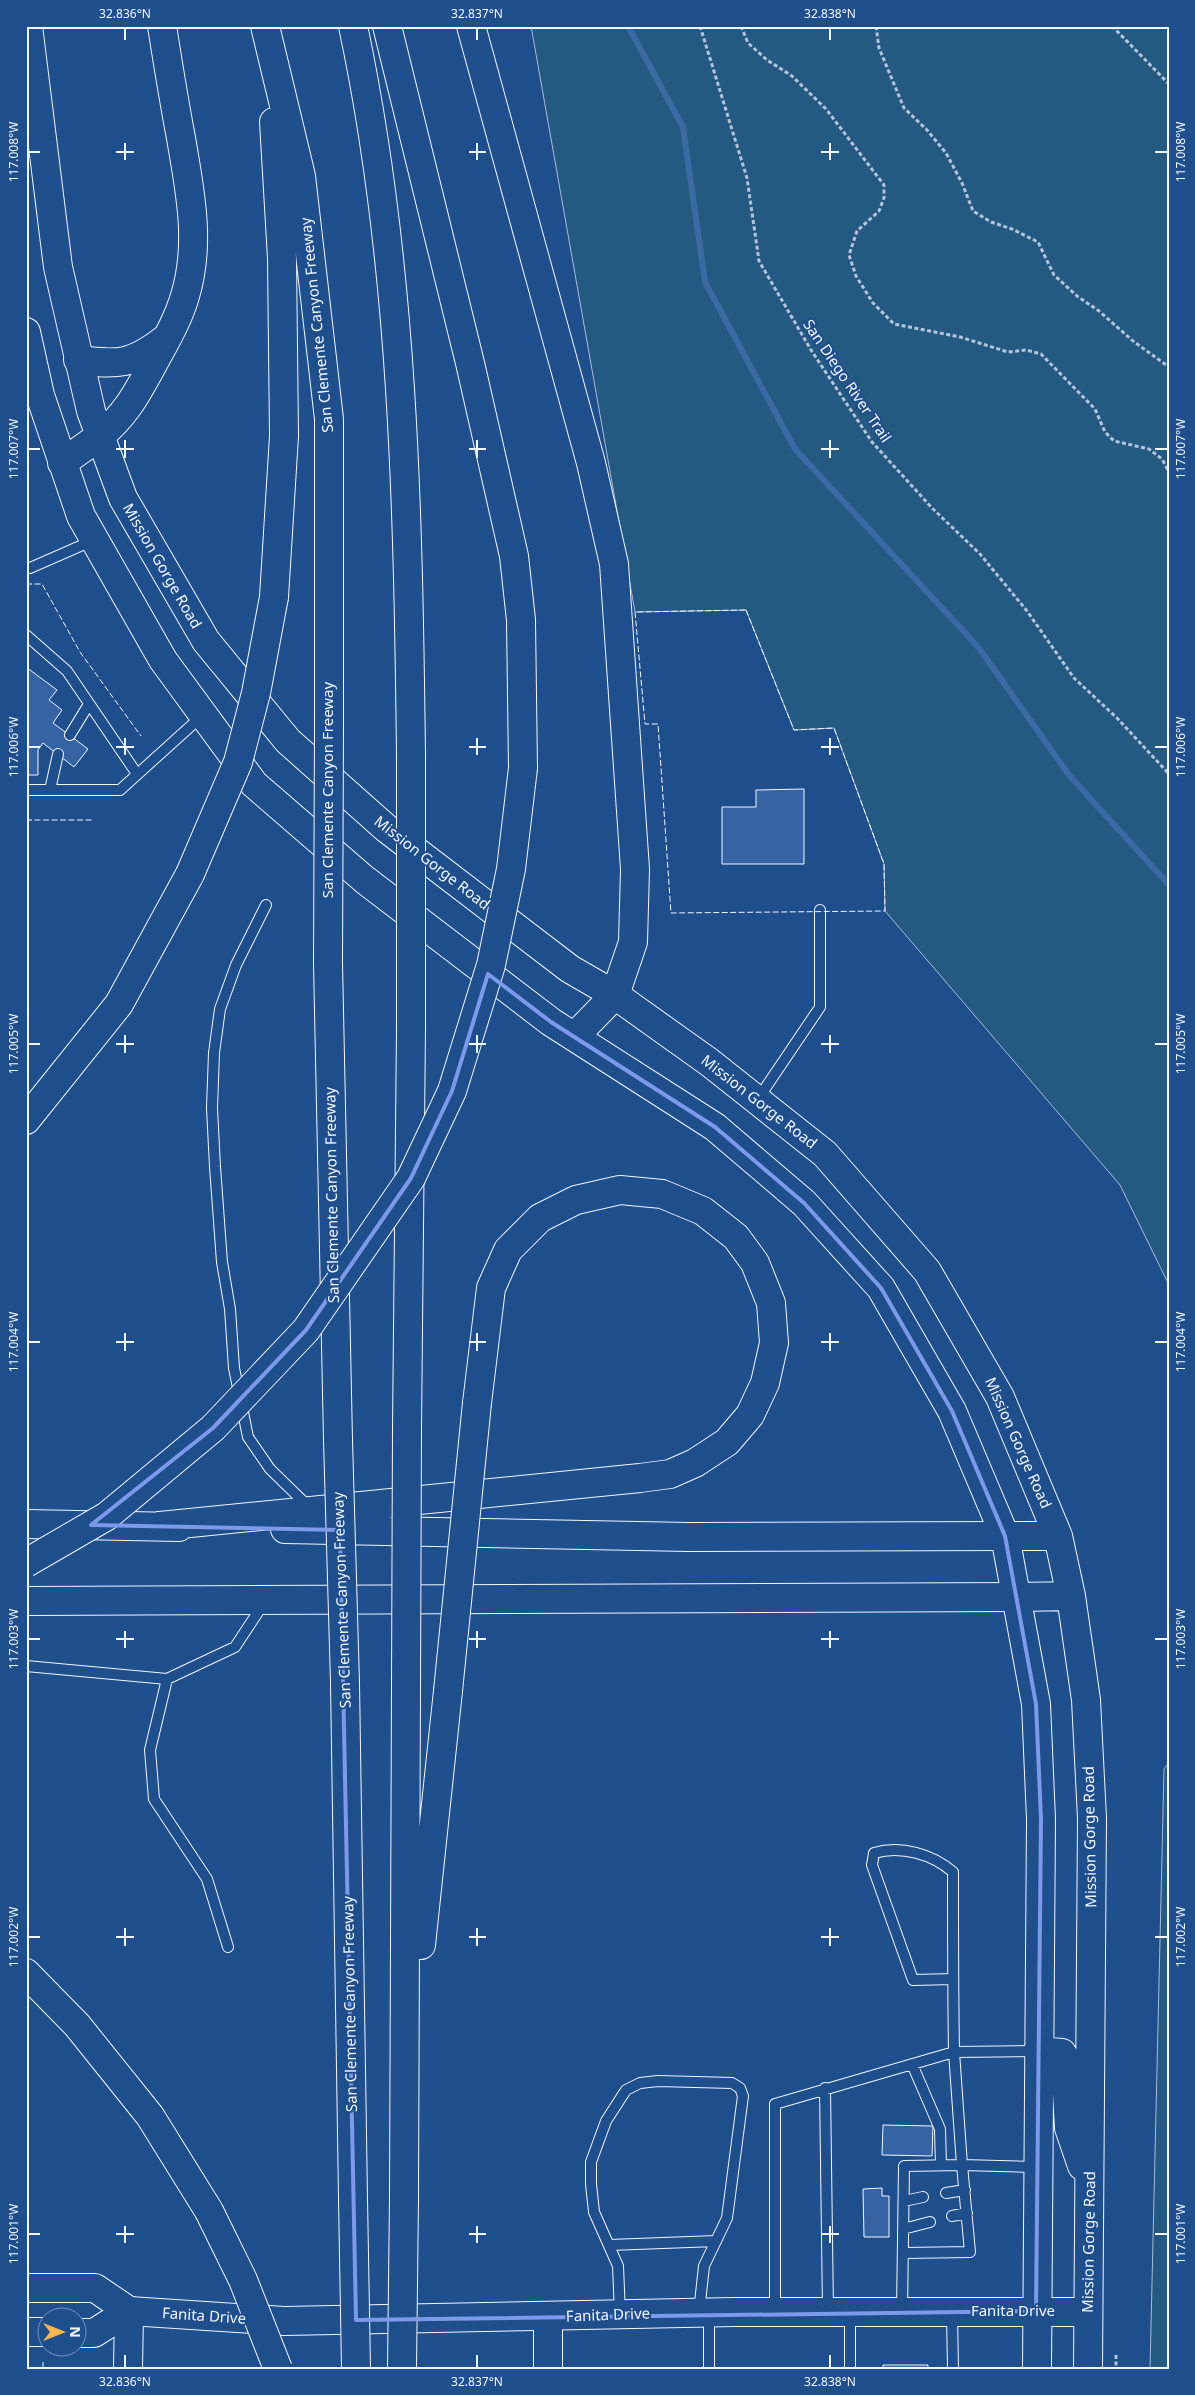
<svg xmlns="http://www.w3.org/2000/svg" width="1195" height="2395" viewBox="0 0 1195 2395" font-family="'Noto Sans',sans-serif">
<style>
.green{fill:#245a82;stroke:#a8bbd7}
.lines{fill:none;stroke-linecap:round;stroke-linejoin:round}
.stream{stroke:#3b69a3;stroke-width:6}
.building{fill:#3563a3;stroke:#f2f6ff}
.lane-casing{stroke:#f2f6ff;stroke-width:12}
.secondary-casing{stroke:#f2f6ff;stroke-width:30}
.primary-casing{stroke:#f2f6ff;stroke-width:30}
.highway-casing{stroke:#f2f6ff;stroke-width:30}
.path{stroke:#b3c4dc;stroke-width:3;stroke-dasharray:4 2.5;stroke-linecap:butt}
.lane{stroke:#1f4e8c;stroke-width:10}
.secondary{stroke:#1f4e8c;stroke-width:28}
.primary{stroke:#1f4e8c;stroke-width:28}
.highway{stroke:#1f4e8c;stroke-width:28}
.highway-bridge-casing{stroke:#f2f6ff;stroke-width:30;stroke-linecap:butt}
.highway-bridge{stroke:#1f4e8c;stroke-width:28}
.fence{stroke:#f2f6ff;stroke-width:1;stroke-dasharray:6 2.5;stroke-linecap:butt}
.marked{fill:none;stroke:#7d9aea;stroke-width:4;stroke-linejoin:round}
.ticks{fill:none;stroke:#f2f6ff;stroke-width:2}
.labels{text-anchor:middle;stroke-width:4;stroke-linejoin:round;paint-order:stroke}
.street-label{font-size:15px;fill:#f2f6ff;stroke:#1f4e8c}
.neatline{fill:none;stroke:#f2f6ff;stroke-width:2}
.ticks-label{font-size:12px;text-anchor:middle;fill:#f2f6ff}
</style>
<rect width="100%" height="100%" fill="#1f4e8c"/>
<path class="green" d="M531,26h638v1259l-49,-100 -235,-274 -1,-47 -50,-136 -40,2 -48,-120 -111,2z
M1169,1762v607h-19l14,-600z"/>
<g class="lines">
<path class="stream" d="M628,26l55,101 22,155 90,167 184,199 90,127 100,110"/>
</g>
<path class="building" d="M26,667l31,23 -8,10 13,10 -9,13 35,26 -14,18 -31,-24 -5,7v25h-12z
M804,789v75h-82v-57h34v-17z
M883,2125l50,1 -1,30 -50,-1z
M882,2188v8h7v41h-25l-1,-48z
M883,2365h45v4h-45z"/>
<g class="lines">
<g class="lane-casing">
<path id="lane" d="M26,568h4l64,-28
M26,635l41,36 70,103
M70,735l19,-31
M26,790h94l83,-75
M50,790l8,-36
M266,905l-30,60 -16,44 -6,44 -2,55 3,59 7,95 8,47 4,59 14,69 22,32 39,38
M758,1099l62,-92v-97
M26,1666l141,13 68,-32 29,-44
M167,1679l-17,71 4,49 53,80 21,68
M953,1979l-40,1 -41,-115 2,-12c27,-8 58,1 79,19 0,60 0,120 1,180l83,-1
M912,2064l28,65 1,36
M825,2088l3,223
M946,2193l19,-3
M904,2201l19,-4
M952,2216l15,-3
M903,2229l27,-7
M609,2245l107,-4
M775,2310v-206l179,-52 8,113 75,2
M902,2311l2,-145 58,-1 8,87 -67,1
M709,2313v56
M620,2314l-2,-48 -24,-54 -3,-28v-22l15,-41 20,-31 14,-7 18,-2 74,2 8,5 3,8 -16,122 -23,48 -5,46
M952,2314l1,55
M850,2369v-57"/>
</g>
<g class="secondary-casing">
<path id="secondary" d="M26,2288h69l34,23 -35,22h-16
M26,2332h22"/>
</g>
<g class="primary-casing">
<path id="primary" d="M28,26l30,241 33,144 32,87 83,143 82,100 99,88 183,140 45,26 94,67 116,92 102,117 73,126 58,139 13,60 15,104 6,118 -4,551
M26,332l14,63 41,121 82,144 91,124 111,96 186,142 164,105 89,76 77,85 71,123 53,125 31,168 5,115 -4,550
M62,463l38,-27
M1005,1536h53
M1018,1597l53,-1
M1038,2051l24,2 3,5 4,70 13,38
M129,2311l155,10 450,-9h354"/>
</g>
<g class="highway-casing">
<path id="highway" d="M265,26l36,150 28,243v309
M353,26c51,240 55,485 58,729
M387,26l83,337 44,193 7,64 2,148
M471,26l120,437 23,101 21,305 -2,73 -18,53 -40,41
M274,122l8,136 2,178 -10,161
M78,360c40,5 54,5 87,-21
M100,436c26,-21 37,-43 53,-72 12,-22 25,-44 32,-68 16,-53 5,-105 -4,-158 -7,-37 -13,-74 -19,-112
M328,963l10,477
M26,1120l93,-116 71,-130
M407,1429l4,-401
M26,1524l153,3
M160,1526l480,-48 30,-4 25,-11 32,-21 23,-27 15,-32 9,-40 -3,-40 -16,-40 -19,-26 -33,-26 -41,-17 -42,-4 -44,10 -36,18 -32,32 -17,38 -14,115
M285,1529l404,8 316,-1
M26,1601l992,-4
M345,1683l8,515
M421,1945l27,-254
M26,1973l51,52 73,91 59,95
M404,2198l2,-511
M128,2369l1,-58
M548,2369v-52"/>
</g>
<path class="path" d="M700,26l47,152 12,83 52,89 61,92 60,66 48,46 47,57 47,67 43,40 52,56
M741,26l7,17 19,17 25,16 34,33 58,76v13l-5,13 -22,20 -8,24 7,21 17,27 21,21 66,13 48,15 18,-2 15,4 54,55 10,23 9,9 35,8 13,10 7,13
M876,26l3,22 25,60 23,22 19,23 16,30 11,28 18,11 21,7 26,13 16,33 23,21 22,15 34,30 36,26
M1112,26l57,58
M1116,2355v14"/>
<use href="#lane" class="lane"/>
<use href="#secondary" class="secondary"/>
<use href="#primary" class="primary"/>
<use href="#highway" class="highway"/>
<g class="highway-bridge-casing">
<path id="highway-bridge" d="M411,755v273
M190,874l48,-112 18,-69 18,-96
M328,963l1,-235
M338,1440l7,243
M26,1563l81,-47 106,-88 93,-98 105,-152 41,-87 39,-126 20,-96 12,-101
M406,1687l1,-258
M448,1691l29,-288
M353,2198l3,171
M209,2211l34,69 35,89
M402,2369l2,-171"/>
</g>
<use href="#highway-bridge" class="highway-bridge"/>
<path class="fence" d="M26,584h16l38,68 61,84
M746,610l48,120 40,-2 50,136 1,47 -214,2 -13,-189h-13l-10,-112z
M26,820h67
M43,2362v7"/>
</g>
<path class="marked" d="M488,974l63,48 164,105 89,76 77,85 71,123 53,125 31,168 5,115 -5,492 -680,9 -16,-790 -249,-5 122,-97 93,-98 105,-152 41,-87z"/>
<path class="ticks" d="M125,28v12M477,28v12M830,28v12M125,143v17M477,143v17M830,143v17M28,152h12M116,152h18M469,152h17M821,152h18M1155,152h13M125,440v18M477,440v18M830,440v18M28,449h12M116,449h18M469,449h17M821,449h18M1155,449h13M125,738v17M477,738v17M830,738v17M28,747h12M116,747h18M469,747h17M821,747h18M1155,747h13M125,1035v18M477,1035v18M830,1035v18M28,1044h12M116,1044h18M469,1044h17M821,1044h18M1155,1044h13M125,1333v18M477,1333v18M830,1333v18M28,1342h12M116,1342h18M469,1342h17M821,1342h18M1155,1342h13M125,1631v17M477,1631v17M830,1631v17M28,1639h12M116,1639h18M469,1639h17M821,1639h18M1155,1639h13M125,1928v18M477,1928v18M830,1928v18M28,1937h12M116,1937h18M469,1937h17M821,1937h18M1155,1937h13M125,2226v17M477,2226v17M830,2226v17M28,2234h12M116,2234h18M469,2234h17M821,2234h18M1155,2234h13M125,2355v13M477,2355v13M830,2355v13"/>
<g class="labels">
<g class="street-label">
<text transform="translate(317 325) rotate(-96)" y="5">San Clemente Canyon Freeway</text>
<text transform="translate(847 381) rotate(56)" y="5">San Diego River Trail</text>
<text transform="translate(162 566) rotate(60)" y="5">Mission Gorge Road</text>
<text transform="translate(328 790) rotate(-90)" y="5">San Clemente Canyon Freeway</text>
<text transform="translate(432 863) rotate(38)" y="5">Mission Gorge Road</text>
<text transform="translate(759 1102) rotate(38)" y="5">Mission Gorge Road</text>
<text transform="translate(332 1195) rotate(-91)" y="5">San Clemente Canyon Freeway</text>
<text transform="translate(1018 1443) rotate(66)" y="5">Mission Gorge Road</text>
<text transform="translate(342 1600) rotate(-92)" y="5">San Clemente Canyon Freeway</text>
<text transform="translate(1090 1837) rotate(-91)" y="5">Mission Gorge Road</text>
<text transform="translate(350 2004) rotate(-91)" y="5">San Clemente Canyon Freeway</text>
<text transform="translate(1089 2242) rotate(-89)" y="5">Mission Gorge Road</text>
<text x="1013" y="2316">Fanita Drive</text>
<text transform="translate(608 2315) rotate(-2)" y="5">Fanita Drive</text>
<text transform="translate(204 2316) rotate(4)" y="5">Fanita Drive</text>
</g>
</g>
<rect width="1195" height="2395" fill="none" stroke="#1f4e8c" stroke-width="55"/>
<g transform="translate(62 2332) rotate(90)"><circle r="24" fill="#1f4e8c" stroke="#7391ba"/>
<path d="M0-4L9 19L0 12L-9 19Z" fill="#ffb74d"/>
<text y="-8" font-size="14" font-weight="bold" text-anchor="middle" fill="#f2f6ff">N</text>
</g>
<rect x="28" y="28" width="1140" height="2340" class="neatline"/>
<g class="ticks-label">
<text x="125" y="18">32.836°N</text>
<text x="477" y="18">32.837°N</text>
<text x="830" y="18">32.838°N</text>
<text transform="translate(1181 152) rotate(-90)" y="4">117.008°W</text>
<text transform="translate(14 152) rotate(-90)" y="4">117.008°W</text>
<text transform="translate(1181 449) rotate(-90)" y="4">117.007°W</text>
<text transform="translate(14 449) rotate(-90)" y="4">117.007°W</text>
<text transform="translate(14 747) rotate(-90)" y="4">117.006°W</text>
<text transform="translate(1181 747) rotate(-90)" y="4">117.006°W</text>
<text transform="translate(14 1044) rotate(-90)" y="4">117.005°W</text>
<text transform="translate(1181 1044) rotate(-90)" y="4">117.005°W</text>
<text transform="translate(1181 1342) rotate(-90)" y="4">117.004°W</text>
<text transform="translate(14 1342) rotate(-90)" y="4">117.004°W</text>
<text transform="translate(1181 1639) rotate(-90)" y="4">117.003°W</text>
<text transform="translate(14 1639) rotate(-90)" y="4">117.003°W</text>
<text transform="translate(14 1937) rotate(-90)" y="4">117.002°W</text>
<text transform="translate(1181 1937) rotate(-90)" y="4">117.002°W</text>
<text transform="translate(1181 2234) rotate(-90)" y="4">117.001°W</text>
<text transform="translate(14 2234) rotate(-90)" y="4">117.001°W</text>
<text x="125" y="2386">32.836°N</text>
<text x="477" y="2386">32.837°N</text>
<text x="830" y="2386">32.838°N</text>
</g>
</svg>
